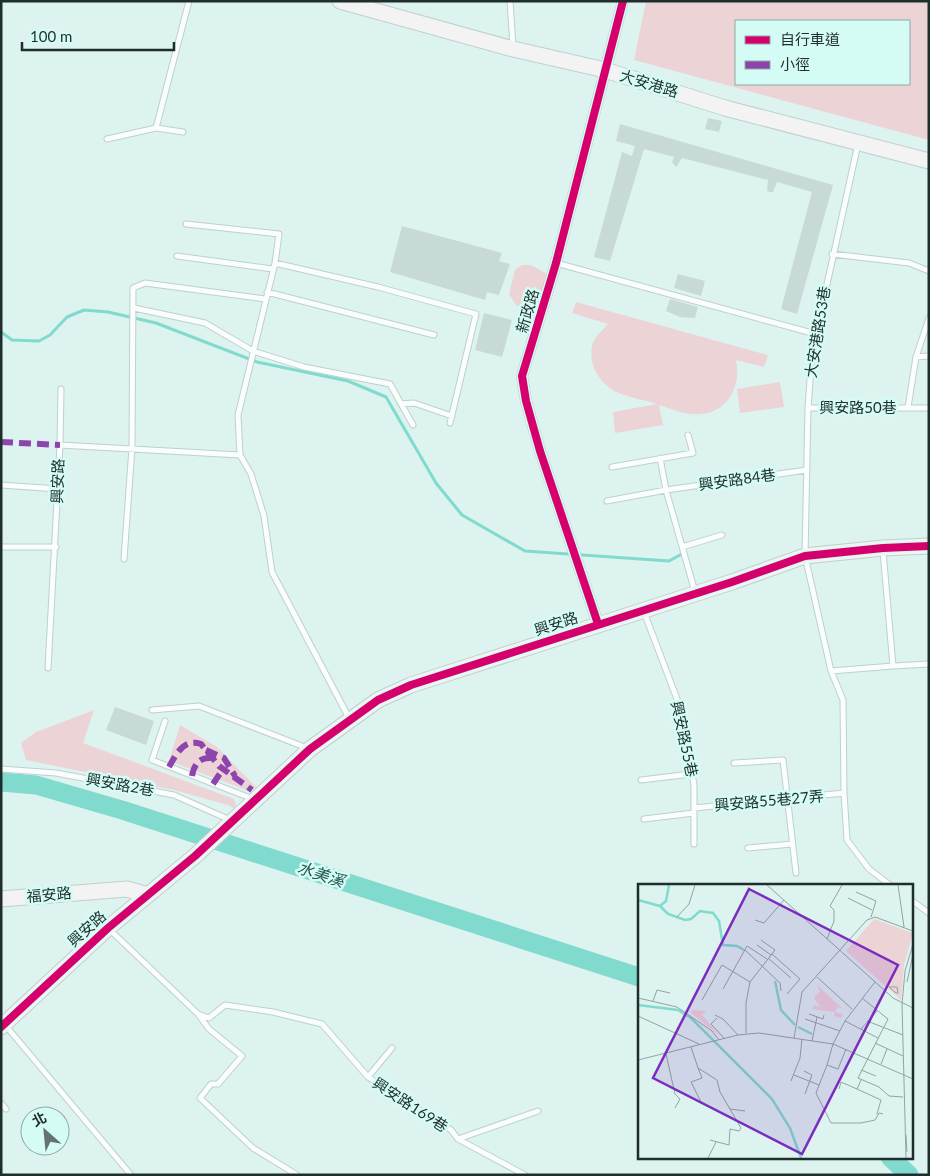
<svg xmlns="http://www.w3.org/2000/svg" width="930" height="1176" viewBox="0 0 930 1176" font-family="Lato,'Noto Sans TC',sans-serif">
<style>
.green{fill:#ecd4d6;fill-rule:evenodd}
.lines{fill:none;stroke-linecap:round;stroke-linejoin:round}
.stream{stroke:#80dacd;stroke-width:3}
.river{stroke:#80dacd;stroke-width:19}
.building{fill:#c8dad7}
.lane-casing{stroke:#bfd0cd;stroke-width:7}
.street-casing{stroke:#bfd0cd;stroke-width:12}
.secondary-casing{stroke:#bfd0cd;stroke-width:17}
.lane{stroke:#fafdfd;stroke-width:5}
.street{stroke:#fafdfd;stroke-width:10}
.secondary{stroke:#f3f3f3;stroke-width:15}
.quiet{stroke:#8e44ad;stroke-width:6;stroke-dasharray:12 6;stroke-linecap:butt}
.cycleway-casing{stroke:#d4fcf5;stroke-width:11}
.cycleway{stroke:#d6006c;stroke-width:8}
.labels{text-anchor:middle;stroke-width:5;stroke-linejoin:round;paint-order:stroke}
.street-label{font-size:15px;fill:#1f2e2c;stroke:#d4fcf5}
.water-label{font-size:16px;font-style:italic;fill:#22554e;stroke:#d4fcf5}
.inset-river{fill:none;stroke:#80dacd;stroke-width:2.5}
.inset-road{fill:none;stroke:#91a4a1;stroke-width:1}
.view{fill:#7b2cbf;fill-opacity:0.15;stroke:#7b2cbf;stroke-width:2.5}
.inset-edge{fill:none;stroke:#1f2e2c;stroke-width:2.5}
</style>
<rect width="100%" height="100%" fill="#ddf3ef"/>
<path class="green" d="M646,1h283v139l-295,-80zM736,21h173v63h-173z
M522,265h9l16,9 -12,41 -19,-10 -7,-11 6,-24z
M576,302l192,53 -4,12 -28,-7c6,28 -10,57 -43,54 -11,0 -23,-6 -34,-9l4,20 -48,8 -2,-21 44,-8c-13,-4 -26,-6 -38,-11 -18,-7 -31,-27 -27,-47 2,-9 10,-15 16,-22l-36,-11z
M780,382l4,25 -44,6 -3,-24z
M94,710l-11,33 151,56 2,5 -1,5 -7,-4 -54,-15 -148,-30 -5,-17 15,-11z
M180,725l37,22 39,40 -7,4 -80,-30z"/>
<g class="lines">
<path class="stream" d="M1,332l11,8 27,1 11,-6 17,-18 17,-7 24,2 48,11 101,39 91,19 38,16 50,86 26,32 63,36 144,10 13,-7"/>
<path class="river" d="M1,782l35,3 86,25 517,167
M890,1157l19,18"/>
</g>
<path class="building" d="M708,118l14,3 -3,11 -14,-3z
M620,124l213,61 -36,129 -16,-5 31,-117 -35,-10 -4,10h-3l-3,-1 1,-11 -86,-22 -6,9 -4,-5 2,-5 -30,-8 -34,112 -16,-4 28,-105 10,4 3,-10 -19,-5z
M402,226l100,27 -3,8 11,3 -11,31 -12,-3 -2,8 -95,-28z
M678,274l27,7 -4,15 -27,-8z
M670,299l28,8 -3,11 -15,-1 -14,-6z
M484,313l28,7 -10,37 -27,-7z
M115,707l39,14 -8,24 -40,-15z"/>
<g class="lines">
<g class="lane-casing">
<path id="lane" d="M510,1l3,45
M156,128l27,4
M107,139l49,-11 33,-127
M858,144l-46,208 -4,56 -3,148 26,115 62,-5 -10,-115
M186,224l93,10 -4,29 -37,152 2,40 11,19 13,42 8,56 77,146
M832,254l77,9 20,8
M177,256l96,13
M275,263l103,24 98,27 -26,109
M556,263l256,70
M267,292l167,43
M134,308l71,15 48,28 51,16 86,17 23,41
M916,357l13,-1
M401,404l13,-1 38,13
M908,407l8,-50 13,-39
M808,408h121
M60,445l1,-56
M660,458l6,32 29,102
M612,467l81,-14 -5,-18
M1,485l57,4
M607,501l59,-11 141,-20
M1,547h55
M682,547l40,-12
M124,559l8,-111 1,-160 12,-5 120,16
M644,612l36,95 14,78v59
M893,666l36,-2
M48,668l12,-223 180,10
M831,671l12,29 1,93 3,47 22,29 21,16
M152,710l47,-4 108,42
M165,721l-13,39 101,39
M734,763l49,-3 13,113
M1,769l55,4 118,22 56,25
M641,780l50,-6
M694,808l150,-15
M644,819l50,-6
M748,848l44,-4
M911,900l18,13
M109,929l89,85 11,4 16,-13 48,7 49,12 46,53 83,53 7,9 67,36
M198,1014l11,15 33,27 -24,28h-7l-11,14 53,50 44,27
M6,1026l125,149
M368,1077l24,-29
M1,1103l5,6
M458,1139l80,-28"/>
</g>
<g class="street-casing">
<path id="street" d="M598,624l-58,-173 -14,-50 -4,-25 34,-113 67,-262"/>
</g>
<g class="secondary-casing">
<path id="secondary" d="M340,1l173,48 92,21 120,38 204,53
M1,899l126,-10 21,6
M1,1027l107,-99 87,-72 115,-107 68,-49 33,-15 321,-103 73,-26 78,-8 46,-2"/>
</g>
<use href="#lane" class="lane"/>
<use href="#street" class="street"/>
<use href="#secondary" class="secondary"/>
<path class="quiet" d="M1,442l59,3
M206,750l18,8 11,18
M169,767c7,-13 15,-29 32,-23l18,22 33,24
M192,776c2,-11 7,-19 19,-18
M213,784l10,-15"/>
<g class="cycleway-casing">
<path id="cycleway" d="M598,624l-58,-173 -14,-50 -4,-25 34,-113 67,-262
M1,1027l107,-99 87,-72 115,-107 68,-49 33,-15 321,-103 73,-26 78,-8 46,-2"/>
</g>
<use href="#cycleway" class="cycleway"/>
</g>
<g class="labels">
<g class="street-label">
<text transform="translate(649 84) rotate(17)" y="5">大安港路</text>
<text transform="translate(528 311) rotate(-74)" y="5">新政路</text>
<text transform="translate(818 332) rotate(-81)" y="5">大安港路53巷</text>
<text x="858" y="413">興安路50巷</text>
<text transform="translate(737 480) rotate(-8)" y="5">興安路84巷</text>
<text transform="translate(58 481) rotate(-88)" y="5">興安路</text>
<text transform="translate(556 624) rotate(-18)" y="5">興安路</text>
<text transform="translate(684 739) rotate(78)" y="5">興安路55巷</text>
<text transform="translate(120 785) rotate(10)" y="5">興安路2巷</text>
<text transform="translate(769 801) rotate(-5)" y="5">興安路55巷27弄</text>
<text transform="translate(49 895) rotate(-5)" y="5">福安路</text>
<text transform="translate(87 929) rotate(-42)" y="5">興安路</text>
<text transform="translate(410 1105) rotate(33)" y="5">興安路169巷</text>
</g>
<g class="water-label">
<text transform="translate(321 874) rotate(18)" y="6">水美溪</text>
</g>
</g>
<g transform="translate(638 884)">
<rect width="275" height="275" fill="#ddf3ef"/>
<path d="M236,35l39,14 -9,32 -3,35 -55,-49zM179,101l26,24 -5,-2 -3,5 8,2 -2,4 -7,-2 1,-4 -23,-3 2,-4 6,2 -6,-9 6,-7zM54,126l14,1 -4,4 19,22 -30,-24z" fill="#ecd4d6"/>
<path class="inset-river" d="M0,16l22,6 6,-5 3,-16M22,22l8,8 17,6 6,-1 9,-8 13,2 6,8 4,24 14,1 7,4M137,97l6,29 14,15M0,121l40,5 13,8 81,81 18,29 11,30M160,143l14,7"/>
<path class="inset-road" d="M129,1l126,113 20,10M260,1l6,42M218,8l20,9 -5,16M210,14l24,12M39,33l12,-13 6,-19M117,36l9,3 20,-23M189,55l7,-18v-11l-4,-4 12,-21M119,61l14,10M107,66l35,33 1,8M134,70l28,25 -13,15M130,74l23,20M179,93l35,32M269,98l6,-28M251,103h8l1,6h-2zM85,105l24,-43 20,13M0,114l39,9 35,24 7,9M224,114l26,21 -30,59 21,9 10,9 14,1M64,116l20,-35 28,17M15,117l4,-11 13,3M171,130l14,5 1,-4M77,131l8,4 15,16M0,132l61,28M79,134l-6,6 13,14M167,135l35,12M207,137l33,17M229,137l36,14M223,145l16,-18M108,149v-30l4,-21 25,-32 -14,-10M156,154l8,-46 65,-72 8,-3 38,14M174,157l5,-24M237,159l28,13M53,163l7,21 19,12 3,12 21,36 -2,3 -9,-2 -1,16 -19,-5M208,165l-8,20 -11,-4 6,-21 12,-23 30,-39M28,170l9,40 5,5 -5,9M0,176l100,-25 21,-2 74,11 80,35M243,180l6,-15M189,181l-11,28 15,30h30l14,-3 4,-7 4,1M60,184l4,10 -11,4 10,20M223,186l15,6M166,187l8,4 -7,19M156,191l25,10M223,196l-4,9 24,11 -4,14M153,197l9,-23 2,-19M201,205l2,-7 16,7M92,225l15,2M268,251l1,17M70,274l8,-16M268,274l-4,-154 3,-33 8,-27"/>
<path class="view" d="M111,5l149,76 -96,189 -149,-76z"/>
<rect width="275" height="275" class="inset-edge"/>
</g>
<rect width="930" height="1176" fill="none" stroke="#1f2e2c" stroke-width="5"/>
<rect x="735" y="20" width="175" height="65" fill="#d4fcf5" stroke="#8caaa5"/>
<rect x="745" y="36" width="25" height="8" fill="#d6006c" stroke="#8caaa5"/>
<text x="780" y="45" font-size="15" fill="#1f2e2c">自行車道</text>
<rect x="745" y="61" width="25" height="8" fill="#8e44ad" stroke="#8caaa5"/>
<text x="780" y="70" font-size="15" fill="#1f2e2c">小徑</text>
<g transform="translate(45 1131) rotate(333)"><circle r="24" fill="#d4fcf5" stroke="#8caaa5"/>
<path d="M0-4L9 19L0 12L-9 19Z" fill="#627370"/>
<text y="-8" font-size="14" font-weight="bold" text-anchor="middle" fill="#1f2e2c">北</text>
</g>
<path d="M22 42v8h152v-8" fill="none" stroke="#1f2e2c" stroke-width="2.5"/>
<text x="30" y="42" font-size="15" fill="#1f2e2c" stroke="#d4fcf5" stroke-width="4" paint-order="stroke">100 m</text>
</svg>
